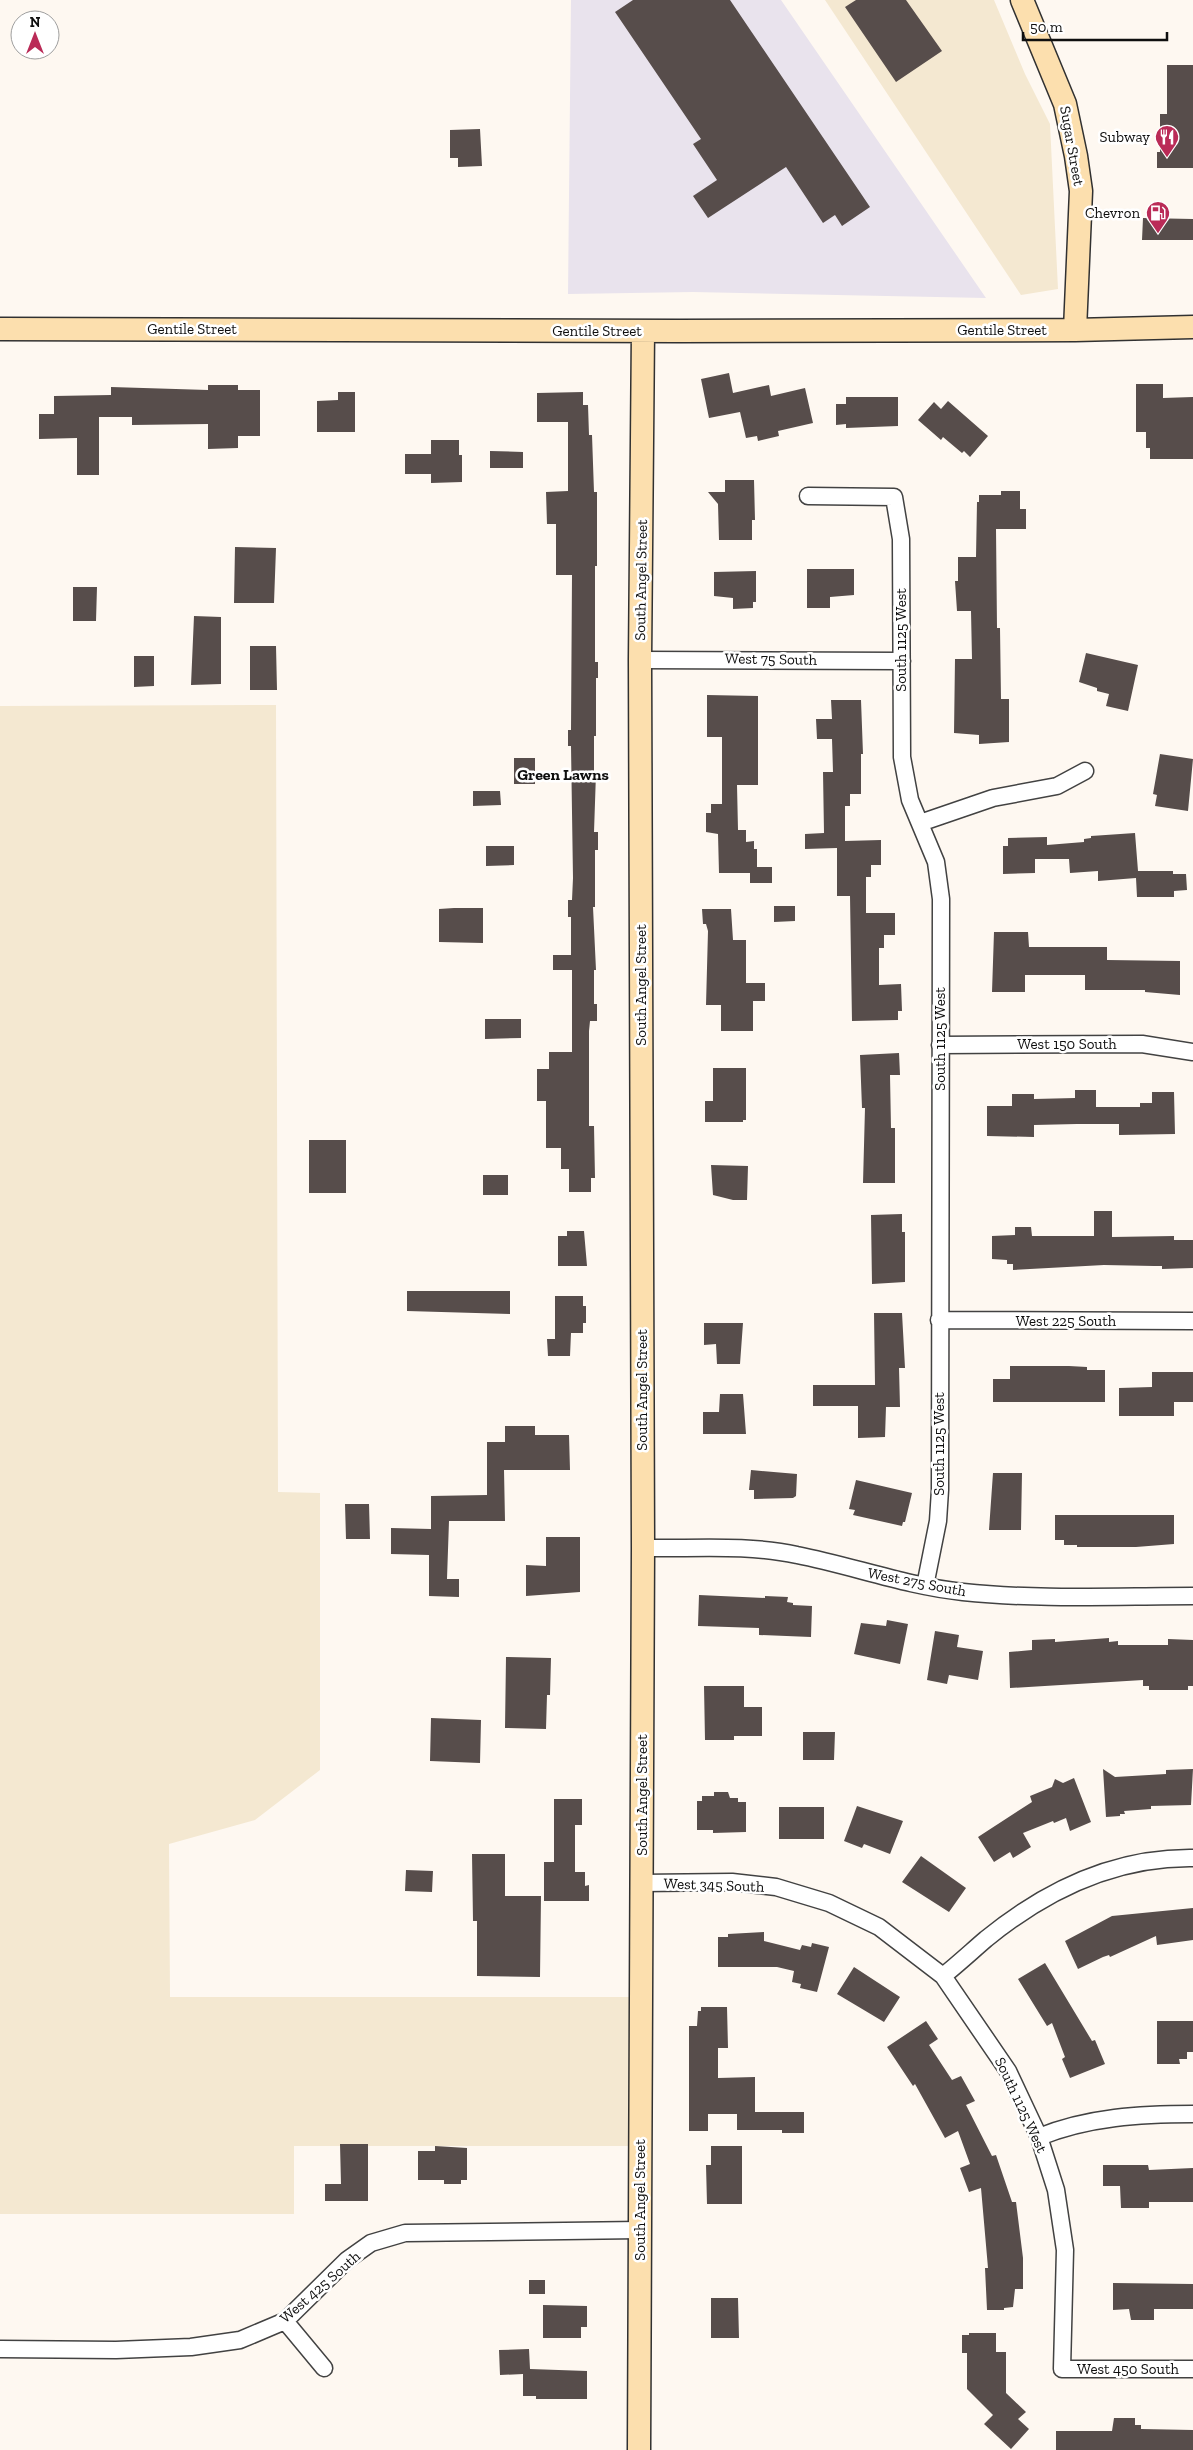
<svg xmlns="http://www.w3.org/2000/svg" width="1193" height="2450" viewBox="0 0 1193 2450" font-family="'Zilla Slab',serif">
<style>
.industrial{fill:#e9e3ed}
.farmland{fill:#f4e8d1}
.building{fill:#574d4b}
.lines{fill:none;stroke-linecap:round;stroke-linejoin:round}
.street-casing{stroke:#424242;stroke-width:19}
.secondary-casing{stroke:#313131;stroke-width:25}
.street{stroke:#fff;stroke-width:16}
.secondary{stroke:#fcdfae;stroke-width:22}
.labels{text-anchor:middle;stroke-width:5;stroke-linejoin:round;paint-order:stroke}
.poi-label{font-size:15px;fill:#0f0f0f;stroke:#fff;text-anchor:end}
.street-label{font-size:15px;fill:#0f0f0f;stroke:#fff}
.neighbourhood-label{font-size:16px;font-weight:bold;fill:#0f0f0f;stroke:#fff}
</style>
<rect width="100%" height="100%" fill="#fef8f1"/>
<path class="industrial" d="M571,0h210l205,298 -293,-6 -125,2z"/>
<path class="farmland" d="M825,0h169l31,74 25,50 8,165 -37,6z
M276,705l2,787 42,1v277l-65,50 -86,24 1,153h470v149h-346v68h-294v-1508z"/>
<path class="building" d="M633,0h97l140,207 -28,19 -7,-11 -12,8 -37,-56 -78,51 -15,-22 24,-16 -24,-36 8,-5 -86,-127z
M856,0h50l36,51 -46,31 -51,-75z
M1167,65h26v103h-36v-16h3v-38h7z
M480,129l2,37 -24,1v-9h-8v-28z
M1143,218l50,1v21h-51z
M729,373l4,20 36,-8 2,11 34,-8 8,35 -35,8 1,5 -21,5 -1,-5 -11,2 -6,-26 -31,6 -8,-39z
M1136,384h27v14l30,-1v62h-43v-11h-4v-16h-10z
M208,385h30v5h22v46h-22v12l-30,1v-25l-76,1v-8h-33v58h-22v-37l-38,1v-25h15v-18l57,-1v-8l97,3z
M338,392h17v40h-38v-31l21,-1z
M583,392v13h5l1,30h3l2,57h3v74h-2v96h3v16h-2v58h-2v37h2l-2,59h4v18h-3v57h-2l3,63h-2v34h3v17h-7l-1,10v95h5l1,52h-4v14h-22v-23h-8v-21h-15v-47h-9v-32h12v-17h23v-82h-19v-15h18v-38h-3v-17h4l1,-22 -2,-132h-3v-16h3l1,-155h-16v-51h-9l-1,-32 22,-1v-69h-31v-29z
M846,397h52v29l-52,2v-4l-10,1v-21h10z
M948,401l40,35 -18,21 -6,-6 -2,2 -19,-16 -2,3 -23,-20 16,-18 7,7z
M431,440h28v15h3v27l-31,1v-9h-26v-20h26z
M490,451l33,1v16h-33z
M725,480h29l1,40h-3v20h-33l-1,-36 -10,-12h17z
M1001,491h19v18h6v20h-30l1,99h3l1,71h8v43l-30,2v-9l-25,-2 1,-74h17l-1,-48h-14l-2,-30h3v-24h18l1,-55h2v-7h22z
M235,547l41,1 -2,55h-40z
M807,569h47v26l-24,2v11h-23z
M756,571v31h-3v6l-20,1v-11l-19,-2v-24z
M73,587h24l-1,34h-23z
M194,616l27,1v67l-30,1z
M250,646h26l1,44h-27z
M1086,653l52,12 -10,46 -22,-5 3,-12 -12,-3v-3l-18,-6z
M134,656h20v30l-20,1z
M707,695l51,1v89h-21l1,45h8v12l8,-1v8h3v18h15v16h-22v-10h-31l-1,-39 -12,-2v-19h5v-9h11v-67h-15z
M831,700h30l2,54h-2v40h-11v12h-5v35l36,-1v25h-10v12h-5v36h29v22h-11v13h-5v37l22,-1 1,27h-4v9l-46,1 -2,-125h-13v-48l-32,1v-15l19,-1 -1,-61h10l-1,-33h-15l-1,-20h16z
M1160,754l33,5 -5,52 -33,-5 2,-11 -4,-1z
M514,758h21v26h-21z
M473,791h27l1,14 -28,1z
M1135,833l3,38h35v3h13l1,16 -13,1v6h-37l-1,-19 -38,3v-10l-28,2 -1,-14h-34v14l-32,1v-28h5v-8l39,-1v8l37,-3v-3l7,-1v-2z
M486,846h28v19l-28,1z
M774,906h21v15l-21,1z
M454,908h29v35l-44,-1v-33z
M702,909h29l2,31h13v43h19v18h-12v30h-32v-26h-15l2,-74 -2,-7h-3z
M994,932h34l1,15h78v13l73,1v34l-35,-3v-2h-60v-15h-60v17h-33z
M485,1019h36v19l-36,1z
M899,1053l1,22h-10l1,53h4v55h-32l2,-75h-3l-2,-53z
M713,1068h33v52h-3v2h-38v-21h8z
M1075,1090h21v17h44v-4h12v-11h22l1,42 -56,1v-11h-42l-43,1v12l-47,-1v-30h25v-12h22v5l41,-1z
M309,1140h37v53h-37z
M711,1165l37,1 -1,34h-14l-20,-5z
M483,1175h25v20h-25z
M1094,1211h18v26l62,-1v4h19v28l-31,1v-3h-8l-50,-1 -91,5v-6h-6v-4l-15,-1v-23l23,-1v-8h16l1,9h62z
M902,1214v18h3v50l-33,2 -1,-69z
M567,1231h17l3,35h-29v-30h9z
M407,1291h103v23l-103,-3z
M555,1296h28v10h3v17h-3v10h-12l-1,23h-22l-1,-17h8z
M874,1313h28l3,55h-6l1,39h-14l-1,30 -27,1v-32h-45v-21h62z
M704,1323h39l-3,41h-23l-1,-20 -12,1z
M1010,1366h59l18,1v3h18v32h-112v-23h17z
M1152,1372h41v30h-19v14h-55v-28l33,-1z
M720,1394h23l3,40h-43v-22h16z
M505,1426h30v9h34l1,35h-66l1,51h-56l-2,58h12v18l-30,-1v-41l-38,-1v-26l40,1v-33l56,-1v-53h18z
M751,1470l46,4 -1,22 -3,2 -39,1v-9h-5z
M993,1473h29l-1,57h-32z
M856,1480l56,13 -7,29h-2l-1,4 -49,-11 2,-5 -6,-1z
M345,1504h24l1,35h-24z
M1055,1515h119v29l-38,3h-59v-2h-13v-5h-9z
M546,1537h34v55l-54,4v-31l20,1z
M699,1595l66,3v-2l23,1 -1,5 6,1v2l19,1 -1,31 -52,-2v-7l-61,-2z
M887,1620l21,4 -8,40 -46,-10 7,-31 25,3z
M935,1631l24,4 -2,12 26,4 -5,29 -29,-5 -2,9 -20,-4z
M1109,1638v4l9,-1v4h50v-6l25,1v46h-5v4h-39v-4h-6v-6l-133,8 -1,-36 23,-2v-10l23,-1v3z
M506,1657l45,1 -1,37h-3l-1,34 -41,-1z
M704,1686h40v21h18v29h-28v4h-29z
M431,1718l50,2 -1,43 -50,-2z
M803,1732h32l-1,28h-31z
M1103,1769l12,8 51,-3v-4l27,-1 -2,36 -40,1v3l-27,2 1,3h-5v2l-14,1z
M1074,1778l17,44 -21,9 -4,-13 -12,5 -1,-2 -30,12 8,14 -18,11 -3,-6 -16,10 -16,-25 54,-35 -2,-6 22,-9 3,-8 8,4z
M714,1792h14l2,6h8v4h8v30l-33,1v-3h-16v-29h5v-5h12z
M554,1799h28v26h-7v47h10v14l4,-1v16h-45v-39h10z
M857,1806l46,15 -13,33 -26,-10 -2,4 -18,-7z
M779,1807h45v32h-45z
M472,1854h33v42h36l-1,81 -63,-1v-55h-4z
M921,1856l45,32 -17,24 -47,-30z
M406,1870l27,1 -1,21 -27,-1z
M1193,1908v32l-36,5 -1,-9 -46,21 -1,-2 -6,2 -25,12 -13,-28 47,-25z
M764,1932v9l36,9 2,-5 9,2 1,-4 17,4 -12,45 -17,-4 1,-4 -9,-2 2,-11 -17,-4h-59v-30h10v-3z
M1045,1963l47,78 3,-1 10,24 -35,14 -8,-19 3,-2 -13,-34 -5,3 -29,-47z
M854,1967l46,30 -16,25 -47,-28z
M701,2007h26l1,41h-10v30l37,-1v35h49v21h-22v-3h-45v-16h-29v17h-19v-105h8l1,-15h3z
M926,2021l12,18 -9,6 23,35 9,-4 14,25 -9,4 26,51 4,-1 16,47h4l7,56v31h-8l-2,18 -9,1v2h-17l-2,-42h3l-7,-80 -12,4 -9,-24 10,-4 -12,-33 -13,7 -30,-54 -2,2 -26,-39z
M1157,2021h36v31h-6v7h-8l1,5h-23z
M340,2144h28v57h-43v-17h16z
M435,2146l32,2v32h-6v4h-17v-4h-26v-29h17z
M711,2146h31v58h-35l-1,-39h5z
M1103,2165h45l1,5 44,-2v34h-44v6h-28l-1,-22h-17z
M529,2280h16v14h-16z
M1113,2283l80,1v25h-39v11h-23l-2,-11 -16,1z
M711,2298h27l1,40h-28z
M543,2305l44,1v21h-6v11h-38z
M969,2333h27v19h10v41l20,19 -8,7 11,10 -18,20 -27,-25 9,-9 -26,-26v-36h-5v-18h7z
M529,2349l1,20 57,2v28h-51v-3h-13v-22l-23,1 -1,-25z
M1114,2418h21v7h6v4l52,1v20h-137v-19h56z"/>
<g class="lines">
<g class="street-casing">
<path id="street" d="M808,496l86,1 7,42 1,218 8,43 26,62 5,37 -1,591 -2,31 -13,65
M640,660l262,1
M920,823l73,-25 64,-12 28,-15
M940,1045l202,-1 51,8
M939,1320l254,1
M643,1548c50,1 104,-4 154,7 56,11 109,31 166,37 76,8 154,4 230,4
M641,1883l91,-1 44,5 53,16 50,24 64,49 65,95 31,66 17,53 9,60 -3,119h131
M943,1976c15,-12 29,-25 43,-37 60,-49 130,-82 207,-81
M1039,2137c49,-20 102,-23 154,-23
M285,2321l39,47
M0,2349l116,1 75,-3 49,-7 45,-19 62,-61 24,-17 34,-10 235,-3"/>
</g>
<g class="secondary-casing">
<path id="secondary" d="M1022,0l43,104 11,52 5,35 -6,139
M0,329l679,2 396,-1 118,-3
M639,2450l4,-902 -3,-888 3,-329"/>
</g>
<use href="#street" class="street"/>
<use href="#secondary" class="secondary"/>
</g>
<defs>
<g id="restaurant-pin" transform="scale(1.25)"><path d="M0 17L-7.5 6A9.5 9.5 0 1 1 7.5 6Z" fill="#ba2b57" stroke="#fff"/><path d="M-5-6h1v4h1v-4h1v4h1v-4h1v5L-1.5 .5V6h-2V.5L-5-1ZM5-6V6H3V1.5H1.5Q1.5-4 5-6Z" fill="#fff"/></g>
<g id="fuel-pin" transform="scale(1.25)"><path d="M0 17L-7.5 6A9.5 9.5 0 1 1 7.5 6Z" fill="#ba2b57" stroke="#fff"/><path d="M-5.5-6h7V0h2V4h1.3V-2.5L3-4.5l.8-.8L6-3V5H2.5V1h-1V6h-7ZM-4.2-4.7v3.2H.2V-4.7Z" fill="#fff"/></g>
</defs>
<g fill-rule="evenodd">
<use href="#restaurant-pin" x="1167" y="137"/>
<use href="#fuel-pin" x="1158" y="213"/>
</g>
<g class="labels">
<g class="poi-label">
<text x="1150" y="142">Subway</text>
<text x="1140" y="218">Chevron</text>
</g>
<g class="street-label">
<text transform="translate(1072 146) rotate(80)" y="5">Sugar Street</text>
<text x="192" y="334">Gentile Street</text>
<text x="1002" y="335">Gentile Street</text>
<text x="597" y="336">Gentile Street</text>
<text transform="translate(641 580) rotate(-89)" y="5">South Angel Street</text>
<text transform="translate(901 640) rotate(-90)" y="5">South 1125 West</text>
<text transform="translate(771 659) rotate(1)" y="5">West 75 South</text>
<text transform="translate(641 985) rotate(-90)" y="5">South Angel Street</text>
<text transform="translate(940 1039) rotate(-90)" y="5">South 1125 West</text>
<text x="1067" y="1049">West 150 South</text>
<text x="1066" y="1326">West 225 South</text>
<text transform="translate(642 1390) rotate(-90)" y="5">South Angel Street</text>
<text transform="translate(939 1444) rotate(-90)" y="5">South 1125 West</text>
<text transform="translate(917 1582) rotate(11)" y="5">West 275 South</text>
<text transform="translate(642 1795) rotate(-90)" y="5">South Angel Street</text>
<text transform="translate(714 1885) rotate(2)" y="5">West 345 South</text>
<text transform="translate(1021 2105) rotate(65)" y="5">South 1125 West</text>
<text transform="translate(640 2200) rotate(-90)" y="5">South Angel Street</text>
<text transform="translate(320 2287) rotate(-41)" y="5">West 425 South</text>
<text x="1128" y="2374">West 450 South</text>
</g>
<g class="neighbourhood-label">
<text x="563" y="780">Green Lawns</text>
</g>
</g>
<g transform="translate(35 35)"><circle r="24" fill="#ffffff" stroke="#9f9f9f"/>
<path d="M0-4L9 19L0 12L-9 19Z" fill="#ba2b57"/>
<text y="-8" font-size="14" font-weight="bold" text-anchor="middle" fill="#0f0f0f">N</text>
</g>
<path d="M1023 32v8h144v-8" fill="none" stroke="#0f0f0f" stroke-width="2.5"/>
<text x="1030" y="32" font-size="15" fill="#0f0f0f" stroke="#ffffff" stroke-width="4" paint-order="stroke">50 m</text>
</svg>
